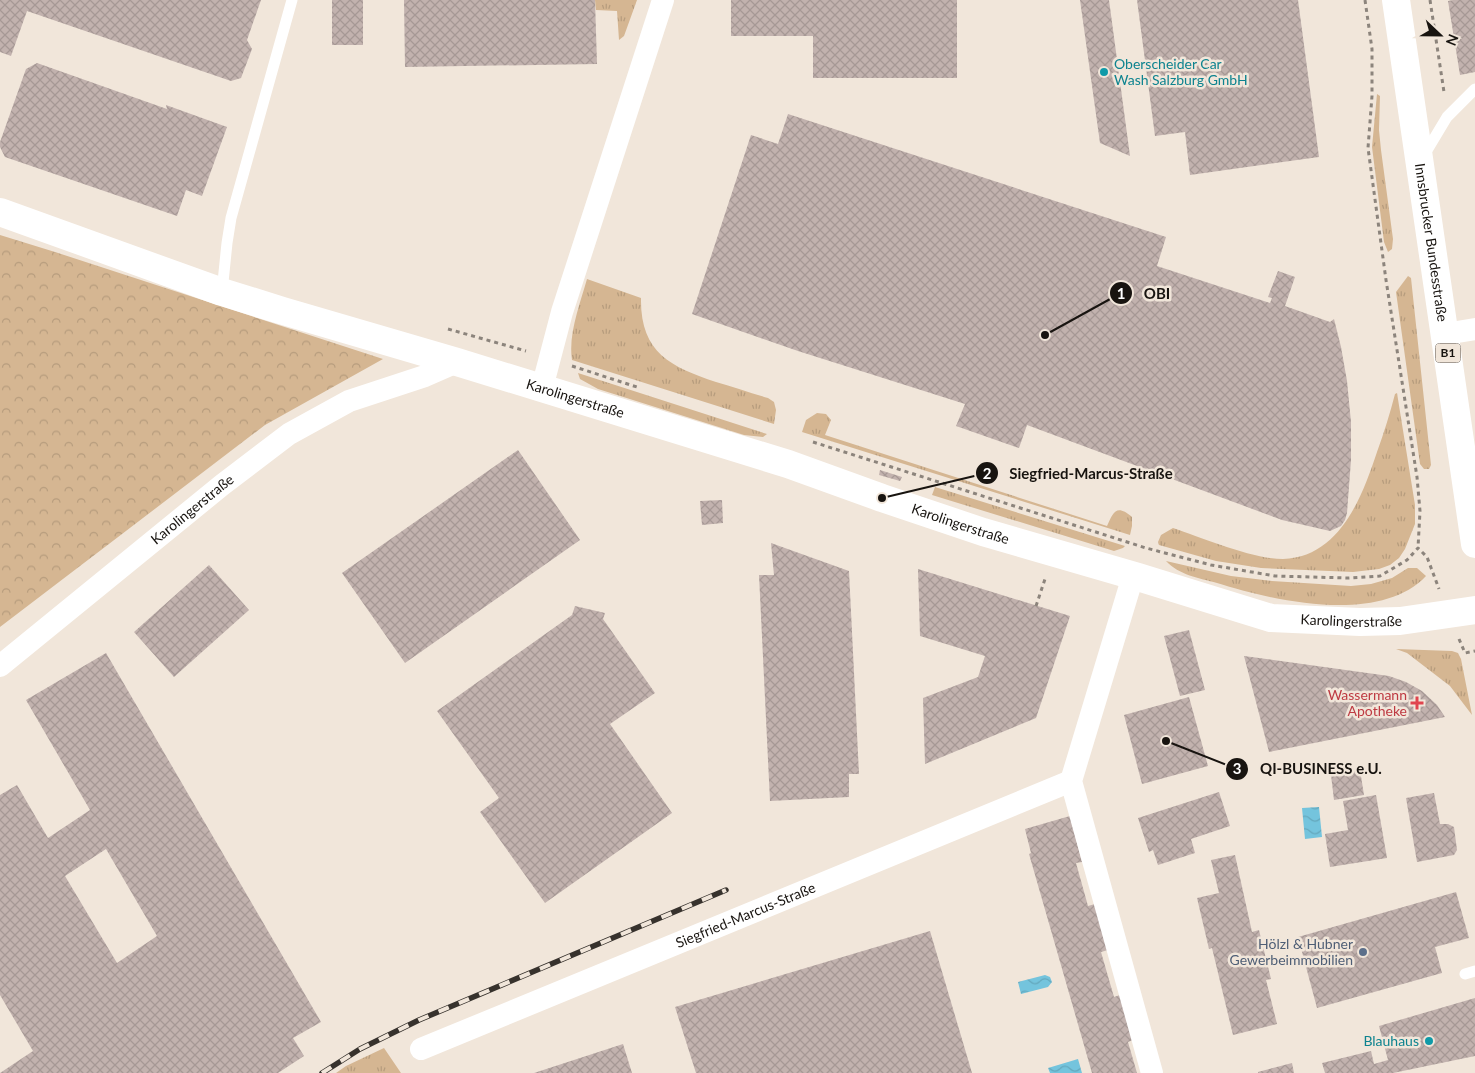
<svg xmlns="http://www.w3.org/2000/svg" width="1475" height="1073" viewBox="0 0 1475 1073" font-family="Lato,sans-serif">
<style>
.grass{fill:url(#grass-tufts)}
.park{fill:url(#park-crowns)}
.water{fill:url(#water-waves)}
.building{fill:url(#building-cross-hatch);fill-rule:evenodd}
.lines{fill:none;stroke-linecap:round;stroke-linejoin:round}
.path{stroke:#8c847c;stroke-width:3;stroke-dasharray:4 4;stroke-linecap:butt}
.lane{stroke:#fff;stroke-width:11}
.street{stroke:#fff;stroke-width:22}
.secondary{stroke:#fff;stroke-width:28}
.primary{stroke:#fff;stroke-width:28}
.rail-casing{stroke:#37322d;stroke-width:5.5}
.rail{stroke:#f1e6da;stroke-width:4;stroke-dasharray:11;stroke-linecap:butt}
.culture-dot{fill:#0f9aa8;stroke:#f1e6da;stroke-width:2}
.health-dot{fill:#e0444e;stroke:#f1e6da;stroke-width:2}
.service-dot{fill:#5c6f8a;stroke:#f1e6da;stroke-width:2}
.labels{text-anchor:middle;stroke-width:5;stroke-linejoin:round;paint-order:stroke}
.shield{fill:#f1e6da;stroke:#59534d;stroke-width:1}
.shield-label{font-size:12px;font-weight:bold;fill:#181410}
.culture-label{font-size:14px;fill:#0d838f;stroke:#f1e6da;text-anchor:start}
.street-label{font-size:14px;fill:#181410;stroke:#f1e6da}
.health-label{font-size:14px;fill:#be3a42;stroke:#f1e6da;text-anchor:end}
.service-label{font-size:14px;fill:#4e5e75;stroke:#f1e6da;text-anchor:end}
.leader{fill:none;stroke:#181410;stroke-width:2}
.callout-dot{fill:#181410;stroke:#f1e6da;stroke-width:2}
.mark-label{font-size:15px;text-anchor:middle;font-weight:bold;fill:#fff}
.callout-label{font-size:15px;text-anchor:middle;font-weight:bold;fill:#181410;stroke:#f1e6da;stroke-width:5;stroke-linejoin:round;paint-order:stroke}
</style>
<defs>
<pattern id="grass-tufts" width="24" height="20" patternUnits="userSpaceOnUse" patternTransform="scale(1.25)"><rect width="24" height="20" fill="#d5b692"/><path d="M3 7l-1-3M5 7V3M7 7l1-3M15 17l-1-3M17 17v-4M19 17l1-3" fill="none" stroke="#b69c7d"/></pattern>
<pattern id="park-crowns" width="20" height="18" patternUnits="userSpaceOnUse" patternTransform="scale(1.25)"><rect width="20" height="18" fill="#d5b692"/><path d="M2 6a3 3 0 1 1 6 0M12 15a3 3 0 1 1 6 0" fill="none" stroke="#b69c7d"/></pattern>
<pattern id="water-waves" width="16" height="10" patternUnits="userSpaceOnUse" patternTransform="scale(1.25)"><rect width="16" height="10" fill="#74c4dd"/><path d="M0 5q4-4 8 0t8 0" fill="none" stroke="#64a8bd"/></pattern>
<pattern id="building-cross-hatch" width="8" height="8" patternUnits="userSpaceOnUse" patternTransform="scale(1.25)"><rect width="8" height="8" fill="#c2b2ae"/><path d="M0 0l8 8M0 8l8-8" fill="none" stroke="#a69895"/></pattern>
</defs>
<rect width="100%" height="100%" fill="#f1e6da"/>
<path class="grass" d="M595,0h42l-13,36 -5,4 -2,-29 -21,-1z
M1377,94l3,2 -1,34 2,20 12,89 -1,10 -4,3 -4,-10 -12,-95z
M1408,276l3,2 20,187 -2,4h-5l-4,-5 -24,-172z
M587,279l54,19c-1,54 29,69 75,84 17,5 35,11 52,16l6,4 2,8 -2,14 -202,-64c-4,-26 8,-56 15,-81z
M578,373l189,61 -4,3 -19,-2 -146,-46 -18,-10z
M1397,393l18,112v19l-10,25 -6,9 -9,7 -11,4 -26,3 -92,-4 -45,-7 -57,-16 -1,-3 3,-7 12,-7c30,10 79,31 110,31 57,-2 79,-62 94,-107 7,-19 13,-39 18,-58z
M817,413l9,1 5,6 -6,15 282,91c6,-13 9,-23 25,-9v9l-2,9 -328,-103 4,-12z
M935,487l190,59 -2,2 -9,3 -182,-56z
M1166,561l65,15 41,5 79,5 20,-2 21,-6 16,-10h9l9,8c-46,49 -152,25 -209,7 -18,-5 -38,-8 -51,-22z
M1396,649l56,2 6,2 3,6 11,56 -22,-29 -43,-33z
M384,1048l17,25h-65l10,-7z"/>
<path class="park" d="M0,235l55,17 328,107 -118,66 -265,202z"/>
<path class="water" d="M1319,807l3,30 -17,2 -3,-31z
M1045,975l5,2 2,5 -4,5 -27,7 -3,-12z
M1078,1059l4,14h-32l-2,-5z"/>
<path class="building" d="M0,0h261l-14,40 5,9 -11,29 -10,3 -204,-70 -16,45 -11,-4z
M332,0h31v45h-31z
M404,0h191l2,64 -192,3z
M731,0h226v78h-144v-42h-82z
M1080,0h29l21,156 -30,-13z
M1137,0h161l21,157 -129,18 -5,-43 -30,4z
M1453,0h22v72l-15,3 -12,-74z
M37,63l130,46 -1,-4 61,22 -25,69 -16,-6 -9,26 -172,-59 -5,-10v-5l26,-73z
M788,114l378,123 -9,29 113,37 2,-5 -4,-1 10,-26 17,6 -10,29 45,16 4,-3 7,28 6,34 4,41v38l-4,53 -2,7 -4,6 -11,5 -48,-11 -255,-95 -8,23 -63,-22 9,-22 -167,-53 -106,-37 59,-179 27,9z
M518,450l62,90 -175,123 -63,-90z
M880,470l22,7 -2,4 -21,-6z
M722,500l1,23 -21,2 -2,-24z
M771,543l78,28 10,203h-10v23l-79,4 -11,-226h15z
M209,565l40,45 -75,67 -40,-45z
M918,569l152,47 -34,102 -111,46 -2,-66 55,-21 7,-21 -65,-20z
M575,606l30,7 -2,6 52,74 -45,31 62,89 -127,90 -65,-91 19,-14 -62,-87 135,-96z
M1189,630l16,60 -25,6 -16,-60z
M106,653l215,369 -28,16 11,18 -26,17h-278l33,-22 -33,-56v-200l17,-10 31,53 42,-28 -64,-110zM106,849l51,87 -40,27 -52,-87z
M1244,656l145,20 17,6 16,9 15,14 8,12 -176,35z
M1189,697l19,69 -66,18 -18,-69z
M1360,770l4,25 -30,5 -3,-25z
M1219,792l11,34 -39,13 4,14 -37,12 -5,-15 -4,2 -11,-34z
M1434,793l6,31h8l6,3 3,23 -3,5 -37,7 -11,-64z
M1376,795l11,63 -57,9 -5,-33 23,-4 -5,-29z
M1070,816l12,46 -6,1 12,43 7,-2 13,46 -7,2 13,45 6,-2 13,45 -5,2 9,31h-45l-63,-219 2,-1 -6,-24z
M1235,855l17,77 7,-2 12,49 -5,1 11,44 -44,11 -21,-87 -3,1 -12,-51 22,-5 -8,-33z
M1456,892l13,46 -34,9 7,26 -125,35 -19,-71z
M930,931l42,142h-276l-21,-66z
M1475,998v58l-82,17h-68l-3,-10 49,-12 3,13 14,-4 -9,-34z
M623,1044l9,29h-98z
M1292,1063l2,10h-36v-1z"/>
<g class="lines">
<path class="path" d="M1365,0l7,49v47l-4,52 18,132 31,197 3,34 -2,37
M1430,0l14,92
M448,329l78,22
M572,366l68,22
M813,442l333,106 65,17 64,11 73,2 32,-2 27,-16 11,-12 9,9 12,32
M1036,606l9,-27
M1459,639l6,14 10,-2"/>
<path class="lane" d="M1423,157l24,-40 28,-28
M222,292l5,-49 4,-25 61,-218
M1465,974l10,-3"/>
<g class="street">
<path d="M1445,334l30,-5"/>
<path d="M542,388l20,-76 101,-312"/>
<path d="M1133,576l-62,205 81,292"/>
<path id="s1" d="M0,666l222,-181 67,-51 60,-33 76,-25 32,-14"/>
<path id="s2" d="M421,1049l650,-268"/>
</g>
<path class="secondary" id="s3" d="M0,212l222,80 61,19 174,51 331,102 94,34 101,34 155,45 133,41 89,4 40,-1 75,-11"/>
<path class="primary" id="s4" d="M1396,0l79,544"/>
<g class="rail-casing">
<path id="rail" d="M322,1073l38,-24 59,-29 307,-130"/>
</g>
<use href="#rail" class="rail"/>
</g>
<g class="culture-dot">
<circle cx="1104" cy="72" r="5"/>
<circle cx="1429" cy="1041" r="5"/>
</g>
<path class="health-dot" d="M1414.5 695.5h5v5h5v5h-5v5h-5v-5h-5v-5h5z"/>
<circle class="service-dot" cx="1363" cy="952" r="5"/>
<g class="labels">
<rect class="shield" x="1435.5" y="343.5" width="25" height="19" rx="4"/>
<g class="shield-label">
<text x="1448" y="357">B1</text>
</g>
<g class="culture-label">
<text x="1114" y="69">Oberscheider Car<tspan x="1114" dy="16">Wash Salzburg GmbH</tspan></text>
<text x="1419" y="1046" text-anchor="end">Blauhaus</text>
</g>
<g class="street-label">
<text dy="5" stroke="none"><textPath href="#s4" startOffset="245">Innsbrucker Bundesstraße</textPath></text>
<text dy="5" stroke="none"><textPath href="#s3" startOffset="605">Karolingerstraße</textPath></text>
<text dy="5" stroke="none"><textPath href="#s1" startOffset="248">Karolingerstraße</textPath></text>
<text dy="5" stroke="none"><textPath href="#s3" startOffset="1010">Karolingerstraße</textPath></text>
<text dy="5" stroke="none"><textPath href="#s3" startOffset="1415">Karolingerstraße</textPath></text>
<text dy="5" stroke="none"><textPath href="#s2" startOffset="351">Siegfried-Marcus-Straße</textPath></text>
</g>
<g class="health-label">
<text x="1407" y="700">Wassermann<tspan x="1407" dy="16">Apotheke</tspan></text>
</g>
<g class="service-label">
<text x="1353" y="949">Hölzl &amp; Hubner<tspan x="1353" dy="16">Gewerbeimmobilien</tspan></text>
</g>
</g>
<path class="leader" d="M1045 335L1121 293M882 498L987 473M1166 741L1237 769"/>
<g class="callout-dot">
<circle cx="1045" cy="335" r="5"/>
<circle cx="882" cy="498" r="5"/>
<circle cx="1166" cy="741" r="5"/>
<circle cx="1121" cy="293" r="12"/>
<circle cx="987" cy="473" r="12"/>
<circle cx="1237" cy="769" r="12"/>
</g>
<g class="mark-label">
<text x="1121" y="299">1</text>
<text x="987" y="479">2</text>
<text x="1237" y="774">3</text>
</g>
<g class="callout-label">
<text x="1157" y="299">OBI</text>
<text x="1091" y="479">Siegfried-Marcus-Straße</text>
<text x="1321" y="774">QI-BUSINESS e.U.</text>
</g>
<g transform="translate(1440 35) rotate(112)" stroke="#f1e6da" stroke-width="4" paint-order="stroke">
<path d="M0-4L9 19L0 12L-9 19Z" fill="#181410"/>
<text y="-8" font-size="14" font-weight="bold" text-anchor="middle" fill="#181410">N</text>
</g>
</svg>
